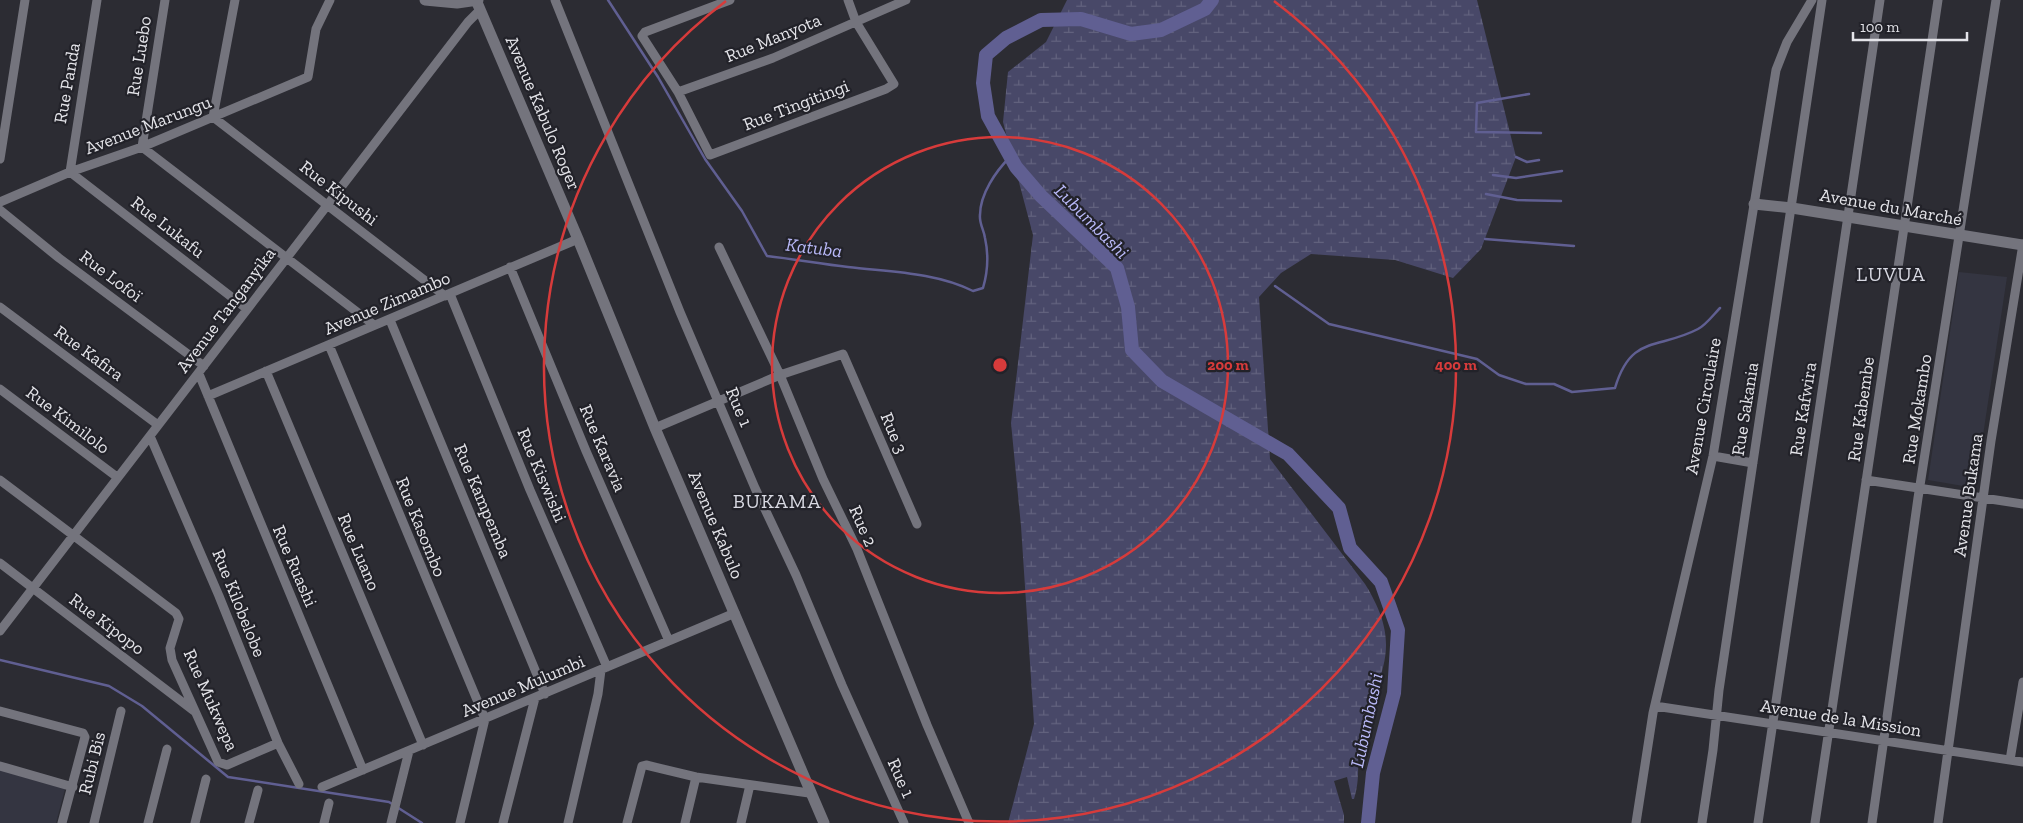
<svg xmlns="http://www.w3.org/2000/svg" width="2023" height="823" viewBox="0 0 2023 823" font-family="'Zilla Slab',serif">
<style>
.built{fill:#343541}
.wetland{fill:url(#wetland-marsh)}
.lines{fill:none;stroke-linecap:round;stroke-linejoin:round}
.stream{stroke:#605f92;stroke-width:2.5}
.river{stroke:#605f92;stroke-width:14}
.minor{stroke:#74747d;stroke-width:9}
.tertiary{stroke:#74747d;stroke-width:11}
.ring{fill:none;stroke:#d73b3b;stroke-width:2.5}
.labels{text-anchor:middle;stroke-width:4.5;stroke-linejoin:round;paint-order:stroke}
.street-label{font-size:18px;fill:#e4e4e9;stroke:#222229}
.water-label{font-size:19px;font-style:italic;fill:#b9b9f8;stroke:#222229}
.quarter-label{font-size:20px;letter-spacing:1px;fill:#d8d9e2;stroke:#222229}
.centre{fill:#d73b3b;stroke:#222229;stroke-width:2.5}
.ring-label{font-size:15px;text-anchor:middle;font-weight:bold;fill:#d73b3b;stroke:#222229;stroke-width:4.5;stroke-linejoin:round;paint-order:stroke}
</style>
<defs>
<pattern id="wetland-marsh" width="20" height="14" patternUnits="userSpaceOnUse" patternTransform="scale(1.25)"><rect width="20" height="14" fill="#484868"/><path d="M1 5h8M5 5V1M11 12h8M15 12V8" fill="none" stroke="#62627e"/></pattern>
</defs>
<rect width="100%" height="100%" fill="#2c2c33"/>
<path class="built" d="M1959,272l48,5 -32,211 -47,-8z
M0,767l66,18 -10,38h-56z"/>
<path class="wetland" d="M1067,0h410l39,157 -35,92 -28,29 -58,-18 -84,-6 -30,19 -22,24 11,162 95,125c43,69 9,91 -5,158 -4,20 1,35 -6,57h-2l-5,-22 -13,4 10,34v8h-336l26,-99 -13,-198 -10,-103 22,-188 -30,-113 5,-50 38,-30z"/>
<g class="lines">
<path class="stream" d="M608,0l50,77 47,82 37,52 25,45c27,3 54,8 81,11 41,5 87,5 125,24l10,-3c5,-17 6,-32 2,-50 -1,-8 -6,-15 -5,-23 0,-21 16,-44 30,-58
M1529,94l-52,9 -1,29 65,1
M1516,157l11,5 12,-2
M1493,175l23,3 46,-7
M1486,194l31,6 44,1
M1485,239l89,7
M1275,286l54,38 148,35 22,16 27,9h28l18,8 43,-4c16,-54 43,-38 83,-59 8,-4 16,-15 22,-21
M0,660l109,26 33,20 86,71 161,25 33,21"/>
<path class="river" d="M1212,0l-7,9 -44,21 -30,4 -50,-15 -40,1 -35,18 -20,17 -3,28 5,33 28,51 25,29 76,72 11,39 4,43 30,31 126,73 51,54 11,40 31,34 17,48 -4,63 -21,80 -5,50"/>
<path class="minor" d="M97,0l-27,172 177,137
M165,0l-23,147 232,178
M235,0l-22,117 232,179
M555,0l125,312 75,176 41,87 46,110 62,138
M730,0l-85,32 -3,4 36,56 32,63 176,-66 8,-5 -38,-62 -8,-22
M678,92l95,-34 133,-58
M0,159l25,-159
M0,202l70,-30 72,-25 166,-70 8,-48 14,-29
M0,210l59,48 145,108
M719,247l61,128 43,104 34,70 70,176 42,98
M510,267l76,184 83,190
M450,294l80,196 77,177
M0,307l158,118
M390,320l155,374
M329,345l156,374 -25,104
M266,371l157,374
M199,374l164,396
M0,389l117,88
M208,396l370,-157
M655,428l125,-53 63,-21 74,170
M150,436l69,160 59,147 21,41
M1713,456l40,7
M0,480l176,133 3,6 -9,29 2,12 46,102 9,3 51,-22
M1866,480l157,24
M0,563l194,148
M0,631l468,-609 12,-12
M1655,706l368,56
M0,711l83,22 2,4 -23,86
M2010,760l13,-78
M0,766l73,21
M322,787l413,-174
M94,823l27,-112
M148,823l19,-74
M195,823l11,-44
M249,823l9,-33
M324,823l5,-20
M391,823l18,-72
M503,823l32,-125
M568,823l30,-129 3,-24
M627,823l15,-57 4,-1 50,12 113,16
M685,823l11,-46
M741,823l9,-38
M1636,823l17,-110 60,-257 63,-386 11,-28 25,-42
M1702,823l11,-73 6,-60 103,-690
M1758,823l122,-823
M1815,823l123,-823
M1872,823l46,-325 78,-498
M1938,823l53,-382 32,-197"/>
<path class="tertiary" d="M425,0l32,3 21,-3
M476,0l102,239 77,189 169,395
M1754,204l38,4 231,37"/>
</g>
<g class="ring">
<circle cx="1000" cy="365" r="228"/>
<path d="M1274 1A456 456 0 1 1 726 1"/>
</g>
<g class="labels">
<g class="street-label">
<text transform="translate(773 38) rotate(-22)" y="6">Rue Manyota</text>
<text transform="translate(139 56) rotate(-81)" y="6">Rue Luebo</text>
<text transform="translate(67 83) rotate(-80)" y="6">Rue Panda</text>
<text transform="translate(796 105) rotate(-21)" y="6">Rue Tingitingi</text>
<text transform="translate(543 113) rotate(67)" y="6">Avenue Kabulo Roger</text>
<text transform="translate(148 125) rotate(-21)" y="6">Avenue Marungu</text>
<text transform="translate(339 193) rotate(38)" y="6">Rue Kipushi</text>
<text transform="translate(1891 207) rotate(10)" y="6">Avenue du Marché</text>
<text transform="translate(168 227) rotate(38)" y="6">Rue Lukafu</text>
<text transform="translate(111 276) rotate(37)" y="6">Rue Lofoï</text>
<text transform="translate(387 303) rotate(-23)" y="6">Avenue Zimambo</text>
<text transform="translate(226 310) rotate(-53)" y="6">Avenue Tanganyika</text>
<text transform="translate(89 353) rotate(36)" y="6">Rue Kafira</text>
<text transform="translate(1703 406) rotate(-80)" y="6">Avenue Circulaire</text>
<text transform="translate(739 407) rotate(67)" y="6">Rue 1</text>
<text transform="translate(1745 409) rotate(-81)" y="6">Rue Sakania</text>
<text transform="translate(1803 409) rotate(-81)" y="6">Rue Kafwira</text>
<text transform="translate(1861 409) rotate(-82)" y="6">Rue Kabembe</text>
<text transform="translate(1917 409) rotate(-81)" y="6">Rue Mokambo</text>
<text transform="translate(68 420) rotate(37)" y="6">Rue Kimilolo</text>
<text transform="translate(894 433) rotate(67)" y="6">Rue 3</text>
<text transform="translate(603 448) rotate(67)" y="6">Rue Karavia</text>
<text transform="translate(542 475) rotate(67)" y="6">Rue Kiswishi</text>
<text transform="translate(1968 495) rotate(-82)" y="6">Avenue Bukama</text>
<text transform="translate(483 501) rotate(67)" y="6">Rue Kampemba</text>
<text transform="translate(716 525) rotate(67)" y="6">Avenue Kabulo</text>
<text transform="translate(863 526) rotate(66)" y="6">Rue 2</text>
<text transform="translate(421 527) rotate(68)" y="6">Rue Kasombo</text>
<text transform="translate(359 552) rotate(67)" y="6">Rue Luano</text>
<text transform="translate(295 566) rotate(67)" y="6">Rue Ruashi</text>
<text transform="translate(239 603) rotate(68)" y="6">Rue Kilobelobe</text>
<text transform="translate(107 624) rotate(37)" y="6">Rue Kipopo</text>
<text transform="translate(523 686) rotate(-23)" y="6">Avenue Mulumbi</text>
<text transform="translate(211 700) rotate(66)" y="6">Rue Mukwepa</text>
<text transform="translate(1841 718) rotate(9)" y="6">Avenue de la Mission</text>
<text transform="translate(92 763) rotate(-76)" y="6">Rubi Bis</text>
<text transform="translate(901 778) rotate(66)" y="6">Rue 1</text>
</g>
<g class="water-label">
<text transform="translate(1092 221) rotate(45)" y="7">Lubumbashi</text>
<text transform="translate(814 247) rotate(7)" y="7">Katuba</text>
<text transform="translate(1366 720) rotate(-78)" y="7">Lubumbashi</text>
</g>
<g class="quarter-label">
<text x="1891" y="281">LUVUA</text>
<text x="777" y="508">BUKAMA</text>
</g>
</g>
<circle cx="1000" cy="365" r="8" class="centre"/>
<g class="ring-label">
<text x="1228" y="370">200 m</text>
<text x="1456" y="370">400 m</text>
</g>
<path d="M1853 32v8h114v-8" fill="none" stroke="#e4e4e9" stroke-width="2.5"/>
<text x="1860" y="32" font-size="15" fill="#e4e4e9" stroke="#222229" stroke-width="4" paint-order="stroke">100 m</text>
</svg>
